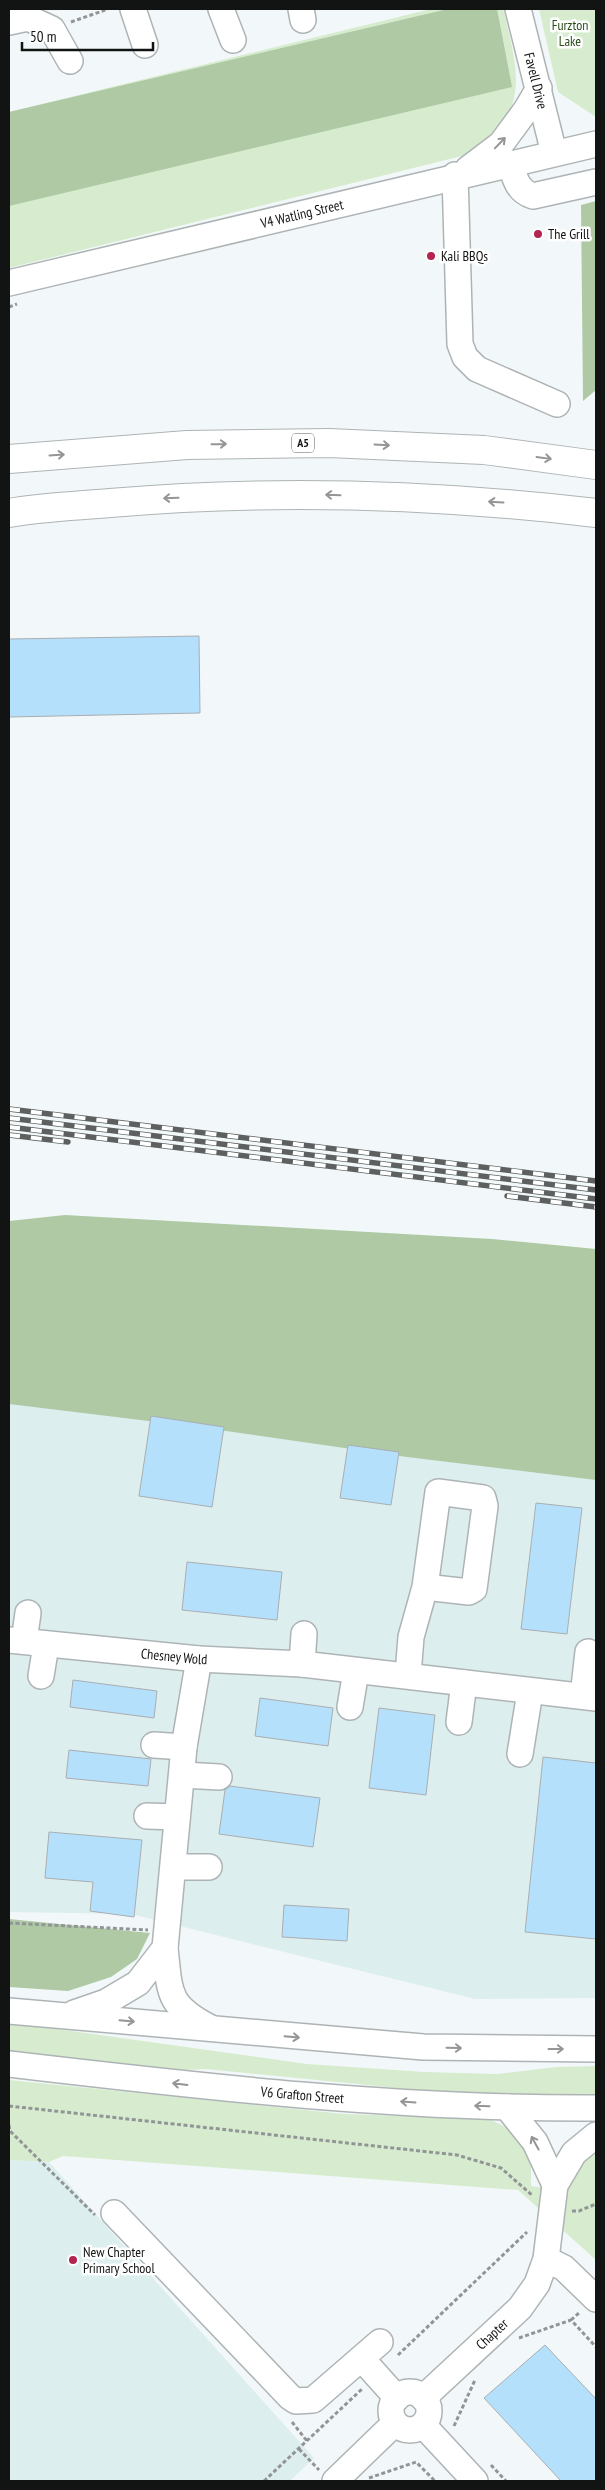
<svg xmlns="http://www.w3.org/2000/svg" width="605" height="2490" viewBox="0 0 605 2490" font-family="'PT Sans Narrow',sans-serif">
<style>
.built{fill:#ddeeef}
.green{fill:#d7ecce}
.forest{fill:#aec9a4}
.building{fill:#b5e0fb;stroke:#aaaeb2}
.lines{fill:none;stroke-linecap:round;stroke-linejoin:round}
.minor-casing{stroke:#aeb4b5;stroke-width:28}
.highway-casing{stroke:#aeb4b5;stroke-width:30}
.path{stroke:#919596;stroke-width:3;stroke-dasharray:4 2.5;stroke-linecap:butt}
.minor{stroke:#fff;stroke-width:25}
.highway{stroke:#fff;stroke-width:28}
.rail-casing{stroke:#5d6060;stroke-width:5.5}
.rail{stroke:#fff;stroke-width:4;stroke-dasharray:11;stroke-linecap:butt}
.oneway{stroke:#949595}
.poi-dot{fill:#b52450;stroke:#fff;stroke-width:2}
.labels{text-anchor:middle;stroke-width:5;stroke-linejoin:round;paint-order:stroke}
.shield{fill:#fff;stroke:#595a5a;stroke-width:1}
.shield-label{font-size:12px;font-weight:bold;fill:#121414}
.park-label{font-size:14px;fill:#2c4f1c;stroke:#fff}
.street-label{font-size:14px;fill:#121414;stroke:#fff}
.poi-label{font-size:14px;fill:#121414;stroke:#fff;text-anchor:start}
</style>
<rect width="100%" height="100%" fill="#f2f8f9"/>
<path class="built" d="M9,1397l587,75v526l-121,1 -344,-85 -122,-2z
M9,2160l40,2 265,296 -24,23h-281z"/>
<path class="green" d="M431,9h72l2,7c8,37 22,76 -4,109 -8,10 -18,19 -27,28l-465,115v-156z
M539,9h57v108l-38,-25z
M9,2025l34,2 264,37 118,8 72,2 59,-7 40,-1v33l-128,-2 -61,-8 -202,-20 -55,3 -141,-15z
M9,2080l335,34 145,5 23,11 15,18 4,18v20l28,4 37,-47v117l-78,-70 -455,-34 -14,6 -40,-2z"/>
<path class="forest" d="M448,9h49l15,78 -503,119v-94z
M596,201v189l-13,11 -2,-196z
M65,1215l427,24 104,10v231l-189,-23 -209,-30 -189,-23v-183z
M9,1919l141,14 -13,26 -26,18 -43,14 -59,-4z"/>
<path class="building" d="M199,636l1,77 -191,4v-78z
M151,1416l73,11 -12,80 -73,-11z
M348,1445l51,7 -8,53 -51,-7z
M536,1503l46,5 -15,126 -46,-5z
M187,1562l95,10 -5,48 -95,-10z
M73,1680l84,11 -3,27 -84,-11z
M260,1698l73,10 -5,38 -73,-10z
M379,1708l56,7 -9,80 -57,-7z
M69,1750l82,9 -3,27 -82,-8z
M543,1757l53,6v176l-71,-7z
M230,1786l90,12 -7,49 -94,-13 6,-44z
M49,1832l93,8 -8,77 -44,-6 3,-29 -48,-4z
M284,1905l65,4 -2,32 -65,-4z
M545,2345l51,54v82h-35l-77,-83z"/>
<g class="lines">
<g class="minor-casing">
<g id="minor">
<path d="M133,9l12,36"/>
<path d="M221,9l12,31"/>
<path d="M301,9l2,11"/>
<path id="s1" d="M518,9l36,144"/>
<path d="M9,22l19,-4 24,11 18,32"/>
<path d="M510,163c5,15 7,28 23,33l63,-14"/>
<path d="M468,169l33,-25 25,-34 13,-22"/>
<path d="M455,175l5,169 5,13 12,12 80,35"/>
<path id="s2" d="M9,283l587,-139"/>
<path id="s3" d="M9,1640l190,19 103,5 294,34"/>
<path d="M24,1641l4,-28"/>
<path d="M199,1659l-15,88 -19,201c5,45 2,57 44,79"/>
<path d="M302,1664l2,-30"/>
<path d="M408,1675l3,-38 14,-50 13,-95 45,6 2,8 -11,83 -5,3 -44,-5"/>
<path d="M41,1676l5,-31"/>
<path d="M583,1696l5,-44"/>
<path d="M350,1707l6,-36"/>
<path d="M459,1722l5,-39"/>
<path d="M154,1745l30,2"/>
<path d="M520,1754l10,-62"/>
<path d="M183,1775l36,2"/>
<path d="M147,1816l30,1"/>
<path d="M174,1867h35"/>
<path d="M9,2011l414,36 173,2"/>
<path d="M74,2013l32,-11 32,-19 27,-35"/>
<path id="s4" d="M9,2064c195,23 390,45 587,44"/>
<path d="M507,2107l28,35 20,43"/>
<path d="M114,2213l176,184 6,4 17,-1 67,-58"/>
<path d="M546,2259l18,9 32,31"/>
<path d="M362,2359l35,39"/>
<circle cx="410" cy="2411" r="19"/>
<path id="s5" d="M423,2398l97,-90 17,-24 9,-25 9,-74 19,-32 22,-18"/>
<path d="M423,2425l52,56"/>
<path d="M335,2481l60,-58"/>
</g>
</g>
<g class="highway-casing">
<path id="highway" d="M9,459l178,-14 142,-2 155,7 112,15
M9,513c33,-6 67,-7 101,-10 162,-14 325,-9 486,10"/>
</g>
<path class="path" d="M71,22l37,-13
M9,307l8,-3
M9,1923l139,7
M9,2106l448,49 44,13 32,28
M9,2125l1,6 85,84
M572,2211h7l17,-7
M571,2320l9,-8
M519,2338l52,-18 25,27
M398,2355l129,-123
M292,2422l15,19
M454,2426l21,-46
M299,2449l20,21
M491,2465l15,16
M369,2478l47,-16 19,19
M264,2481l98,-92"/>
<use href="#minor" class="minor"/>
<use href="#highway" class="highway"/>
<g class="rail-casing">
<path id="rail" d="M9,1109l587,72
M9,1118l587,72
M9,1127l587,72
M9,1135l59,7
M507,1196l89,11"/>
</g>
<use href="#rail" class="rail"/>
</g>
<defs><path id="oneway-shaft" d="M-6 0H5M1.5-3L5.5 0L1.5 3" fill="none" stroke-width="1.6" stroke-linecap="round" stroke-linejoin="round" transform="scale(1.25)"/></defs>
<g class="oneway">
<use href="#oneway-shaft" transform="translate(500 143) rotate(-46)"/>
<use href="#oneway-shaft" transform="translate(219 444) rotate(-1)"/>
<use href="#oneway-shaft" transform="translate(382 445) rotate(3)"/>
<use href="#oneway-shaft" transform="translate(57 455) rotate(-4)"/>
<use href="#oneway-shaft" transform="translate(544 458) rotate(8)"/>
<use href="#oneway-shaft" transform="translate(333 495) rotate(-178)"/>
<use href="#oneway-shaft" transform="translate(171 498) rotate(178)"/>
<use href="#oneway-shaft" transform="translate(496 502) rotate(-177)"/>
<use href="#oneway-shaft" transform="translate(127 2021) rotate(5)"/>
<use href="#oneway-shaft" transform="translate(292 2037) rotate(5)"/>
<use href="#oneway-shaft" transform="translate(454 2048) rotate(1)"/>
<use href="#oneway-shaft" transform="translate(556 2049)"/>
<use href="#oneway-shaft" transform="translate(180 2084) rotate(-173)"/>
<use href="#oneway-shaft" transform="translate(408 2102) rotate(-176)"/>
<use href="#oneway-shaft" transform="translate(482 2106) rotate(-178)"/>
<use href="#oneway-shaft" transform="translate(535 2143) rotate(-119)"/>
</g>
<g class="poi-dot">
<circle cx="538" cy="234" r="5"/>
<circle cx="431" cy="256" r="5"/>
<circle cx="73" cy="2260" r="5"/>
</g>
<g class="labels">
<rect class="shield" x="292" y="433.5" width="22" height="19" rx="4"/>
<g class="shield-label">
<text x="303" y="447">A5</text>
</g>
<g class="park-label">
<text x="570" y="30">Furzton<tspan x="570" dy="16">Lake</tspan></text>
</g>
<g class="street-label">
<text dy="5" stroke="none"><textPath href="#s1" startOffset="74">Favell Drive</textPath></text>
<text dy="5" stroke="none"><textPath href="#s2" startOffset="301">V4 Watling Street</textPath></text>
<text dy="5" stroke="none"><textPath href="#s3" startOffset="166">Chesney Wold</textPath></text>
<text dy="5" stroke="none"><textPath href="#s4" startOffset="295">V6 Grafton Street</textPath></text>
<text dy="5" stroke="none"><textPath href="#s5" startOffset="94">Chapter</textPath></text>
</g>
<g class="poi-label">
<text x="548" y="239">The Grill</text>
<text x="441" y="261">Kali BBQs</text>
<text x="83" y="2257">New Chapter<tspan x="83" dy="16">Primary School</tspan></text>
</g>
</g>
<rect width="605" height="2490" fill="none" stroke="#121414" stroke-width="20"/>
<path d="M22 42v8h131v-8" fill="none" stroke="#121414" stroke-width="2.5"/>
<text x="30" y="42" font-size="15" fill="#121414" stroke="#ffffff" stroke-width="4" paint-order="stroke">50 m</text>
</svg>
